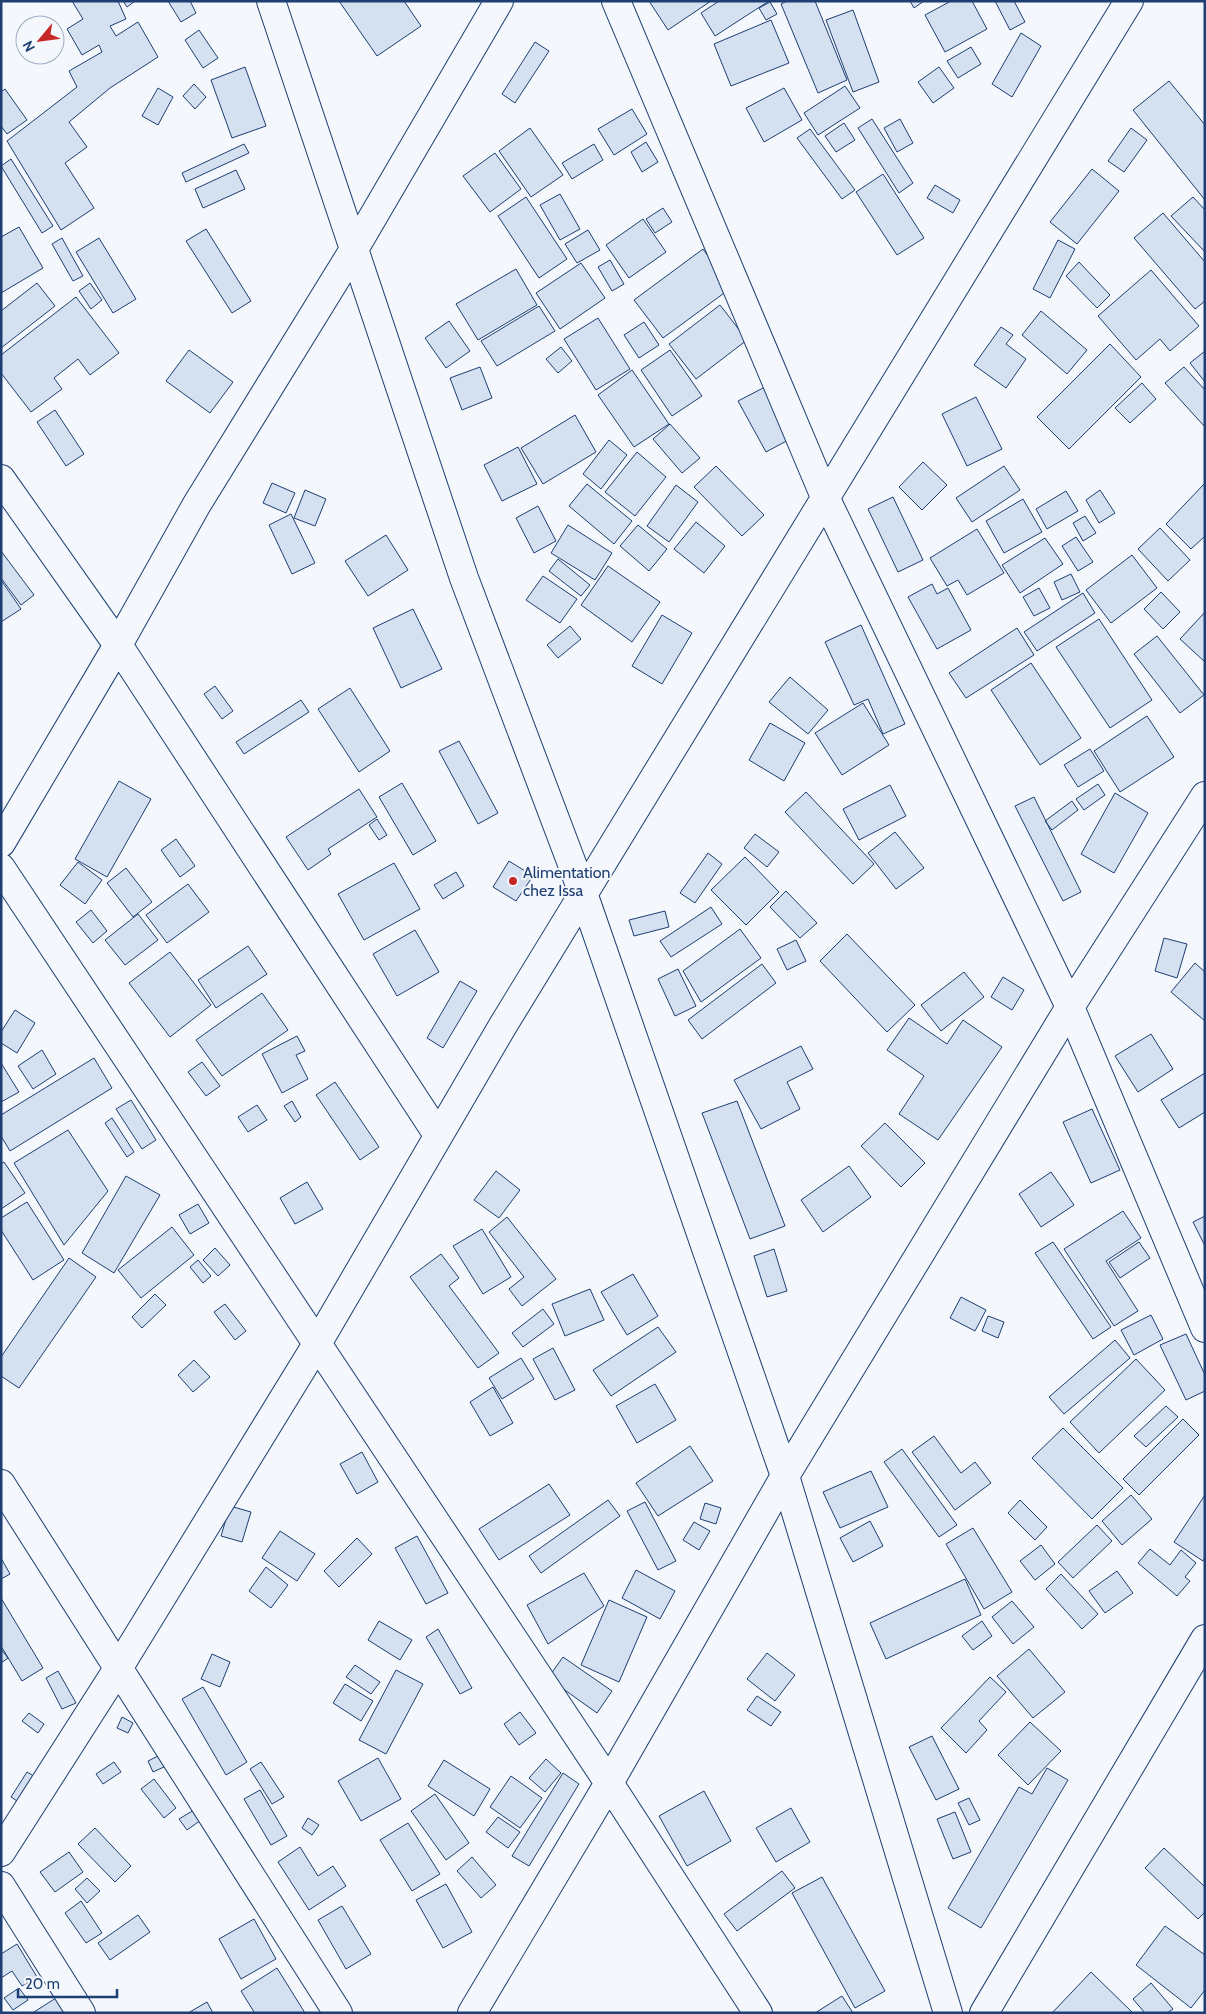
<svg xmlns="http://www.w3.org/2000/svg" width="1206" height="2014" viewBox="0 0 1206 2014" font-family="Cabin,sans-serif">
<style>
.building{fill:#d5e0f0;stroke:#1d3f73}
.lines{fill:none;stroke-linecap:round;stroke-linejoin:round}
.minor-casing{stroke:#1d3f73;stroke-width:30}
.minor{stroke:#f4f7fb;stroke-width:28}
.poi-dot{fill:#c62828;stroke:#f4f7fb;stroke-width:2}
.labels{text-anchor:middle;stroke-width:4;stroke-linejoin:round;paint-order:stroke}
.poi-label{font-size:16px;fill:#1d3f73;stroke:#f4f7fb;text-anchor:start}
</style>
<rect width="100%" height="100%" fill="#f4f7fb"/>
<path class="building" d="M72,1h46l8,18 -16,7 6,10 22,-14 20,35 -48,31 -41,34 18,25 -22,16 29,45 -33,22 -54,-89 70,-54 -8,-16 33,-19 -3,-7 -17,10 -15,-26 16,-10z
M123,1h12l-8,6z
M168,1h22l6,12 -15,9z
M339,1h65l17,25 -44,30z
M649,1h62l-43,29z
M719,1h50l-54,35 -14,-23z
M787,1h28l32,79 -29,13 -37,-89z
M910,1h14l-10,7z
M951,1h21l15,28 -42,23 -20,-37z
M995,1h19l11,21 -15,8z
M770,2l7,12 -11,6 -7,-12z
M853,10l26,72 -26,10 -27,-72z
M771,20l18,43 -58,23 -17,-42z
M199,30l19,28 -15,10 -18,-28z
M1021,33l20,13 -29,51 -20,-13z
M535,42l14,9 -34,52 -13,-9z
M971,47l10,17 -23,14 -11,-17z
M245,67l21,59 -34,12 -21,-58z
M939,67l15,21 -21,15 -15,-21z
M1169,81l36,44v75l-72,-90z
M194,84l12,13 -11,12 -12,-13z
M845,86l15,22 -42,27 -14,-22z
M158,88l15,9 -15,28 -16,-9z
M784,88l18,32 -38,22 -18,-34z
M5,89l22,31 -20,14 -6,-8v-34z
M632,109l15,25 -33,21 -16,-26z
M872,119l41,64 -14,10 -41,-65z
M900,119l13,24 -16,9 -13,-24z
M844,123l11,17 -19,12 -11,-16z
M530,128l33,47 -32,22 -32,-46z
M1131,128l16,12 -23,32 -16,-11z
M810,129l45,61 -13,9 -45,-61z
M646,142l12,20 -16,10 -11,-20z
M244,144l5,9 -63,29 -4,-9z
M594,144l9,16 -31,19 -10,-16z
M495,153l26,36 -31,23 -27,-36z
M11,159l42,67 -11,7 -41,-67z
M1092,169l27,22 -42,53 -27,-22z
M236,170l9,19 -42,19 -8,-19z
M883,174l41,64 -27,17 -41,-63z
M935,185l25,15 -7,13 -26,-15z
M560,194l20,35 -20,11 -20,-35z
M526,197l41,62 -28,19 -41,-62z
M1193,197l12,13v42l-34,-36z
M663,208l9,14 -17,11 -9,-14z
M1163,213l42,49v39l-10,8 -61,-71z
M643,219l23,33 -37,26 -23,-33z
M19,227l24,41 -42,25v-56z
M206,229l45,72 -19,12 -46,-72z
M588,230l12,20 -23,13 -12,-19z
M62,238l21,38 -10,5 -21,-37z
M99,238l37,61 -23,14 -37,-61z
M1058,240l17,9 -25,49 -17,-9z
M703,249l28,39 -68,50 -29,-38z
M610,260l14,24 -12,7 -14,-24z
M1079,262l31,33 -13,13 -31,-32z
M581,263l24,35 -45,31 -24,-36z
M516,269l21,36 -59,35 -22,-36z
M1151,270l48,56 -29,25 -10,-12 -24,21 -38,-44z
M37,283l18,23 -54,42v-37z
M90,283l12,17 -11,9 -12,-18z
M76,297l43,56 -29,22 -12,-16 -24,19 8,11 -31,23 -30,-39v-18z
M720,305l27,35 -51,39 -27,-35z
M539,306l16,25 -58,35 -16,-25z
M1041,311l46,39 -20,24 -45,-39z
M598,318l32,51 -34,21 -32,-51z
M449,321l21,30 -24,17 -21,-30z
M644,322l15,23 -20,13 -15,-23z
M1001,327l12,8 -7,9 20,15 -20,29 -32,-23z
M1110,344l31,33 -72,72 -32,-32z
M561,347l11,14 -14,12 -12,-14z
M189,350l44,32 -23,31 -44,-32z
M670,350l32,46 -30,20 -31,-46z
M1205,351v31l-15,-19z
M480,367l12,31 -30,12 -12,-32z
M1184,367l21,23v37l-40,-44z
M632,370l37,54 -35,23 -36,-52z
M1142,383l14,16 -26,24 -15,-15z
M765,387l27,51 -26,14 -28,-51z
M976,397l26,52 -35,17 -25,-52z
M55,410l29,44 -18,12 -29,-44z
M575,415l21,37 -53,32 -22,-36z
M670,424l30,34 -18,15 -29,-34z
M609,440l18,15 -26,34 -18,-15z
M518,447l19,37 -35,17 -18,-36z
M637,452l29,25 -31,39 -30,-24z
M923,462l24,23 -25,25 -23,-23z
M716,466l48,49 -22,21 -48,-49z
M1004,466l16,24 -48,32 -16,-24z
M272,483l23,10 -9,20 -23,-10z
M1205,483v53l-14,13 -25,-25z
M587,484l45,37 -18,23 -45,-38z
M676,485l22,17 -29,40 -22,-16z
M305,490l21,9 -11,27 -21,-8z
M1100,490l15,23 -16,10 -13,-23z
M1066,491l12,20 -31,18 -11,-20z
M893,497l30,63 -25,12 -30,-63z
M1023,499l19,33 -38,21 -18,-32z
M538,506l18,35 -22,12 -18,-35z
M291,514l24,49 -23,11 -23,-49z
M1085,516l11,17 -13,8 -10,-18z
M696,522l29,24 -21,27 -30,-24z
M568,525l44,28 -17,27 -44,-27z
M638,525l29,24 -18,22 -29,-25z
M1160,528l30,32 -22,21 -30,-32z
M977,529l27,44 -37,22 -9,-15 -11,6 -17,-28z
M386,535l22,35 -40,26 -23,-35z
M1076,537l17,25 -15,9 -16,-25z
M1045,538l18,26 -43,29 -18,-28z
M1,551l33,44 -13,10 -20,-27z
M1132,555l25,33 -46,35 -25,-33z
M558,559l32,26 -9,11 -32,-25z
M608,566l52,36 -28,40 -51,-37z
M1071,574l9,18 -18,8 -8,-18z
M543,576l34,23 -17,24 -34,-23z
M1,580l20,29 -20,13z
M932,584l5,10 11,-6 23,42 -34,19 -29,-52z
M1039,588l11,20 -16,8 -11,-19z
M1161,592l19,20 -17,17 -19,-20z
M1083,593l12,20 -58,38 -13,-19z
M413,609l29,60 -41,19 -28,-60z
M1205,612v50l-25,-23z
M662,615l30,18 -30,51 -30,-18z
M1099,619l53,81 -42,28 -54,-81z
M861,625l44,99 -22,10 -15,-35 -14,6 -29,-63z
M570,626l11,13 -23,19 -11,-13z
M1017,628l17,27 -68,43 -17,-25z
M1157,636l47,59 -24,18 -46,-59z
M1031,663l50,75 -41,27 -49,-75z
M790,677l38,33 -20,24 -39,-32z
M215,686l18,25 -11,8 -18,-25z
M350,688l40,63 -31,21 -41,-63z
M301,700l8,12 -65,42 -8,-12z
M863,703l26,42 -47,30 -27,-42z
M1147,716l27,41 -54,35 -26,-41z
M770,723l35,20 -21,38 -35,-21z
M459,741l39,72 -20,11 -39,-73z
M1090,749l14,22 -26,16 -14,-22z
M119,781l32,18 -44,78 -32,-18z
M402,783l34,58 -23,14 -34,-58z
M1098,784l7,11 -21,15 -8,-11z
M890,785l16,31 -47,24 -16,-31z
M359,789l18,28 -49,32 3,5 -23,16 -22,-33z
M806,792l68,72 -21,20 -68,-72z
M1115,793l33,20 -34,60 -33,-19z
M1034,797l47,95 -18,9 -48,-95z
M1072,801l6,9 -26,20 -7,-9z
M377,819l10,16 -8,5 -10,-15z
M895,832l29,36 -28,21 -28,-36z
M755,834l24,18 -12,15 -23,-19z
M176,839l19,27 -15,11 -19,-27z
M708,853l14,11 -27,39 -15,-10z
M745,857l34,35 -33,33 -35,-35z
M509,861l24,15 -17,25 -23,-14z
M78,862l24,18 -17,24 -25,-19z
M394,863l26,46 -56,31 -26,-46z
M126,868l26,34 -19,15 -26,-34z
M456,872l8,14 -21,13 -9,-14z
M188,884l21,28 -42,31 -21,-28z
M786,891l31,32 -17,15 -30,-31z
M711,907l11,17 -51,33 -11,-16z
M91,910l16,21 -14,12 -17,-21z
M665,911l4,16 -35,9 -5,-16z
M138,914l20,26 -33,25 -20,-25z
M740,929l21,29 -60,44 -18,-31z
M415,930l24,42 -42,24 -24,-42z
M847,934l68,71 -28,27 -67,-71z
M1164,938l23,6 -10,34 -22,-7z
M796,940l10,21 -19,9 -10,-21z
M248,946l19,28 -51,34 -18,-28z
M170,952l41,53 -41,32 -41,-54z
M1195,963l10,9v49l-34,-29z
M762,964l14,19 -74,56 -14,-19z
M678,969l18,37 -21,10 -17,-37z
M964,972l20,25 -43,34 -20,-26z
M1003,977l21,13 -12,20 -21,-13z
M460,981l17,10 -34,57 -16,-10z
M262,993l26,37 -66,46 -26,-36z
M15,1010l20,13 -18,30 -16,-10v-11z
M909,1018l38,26 16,-24 39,27 -64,93 -39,-26 25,-38 -37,-26z
M1151,1034l22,35 -35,23 -23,-36z
M297,1036l8,15 -9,4 12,24 -26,14 -20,-39z
M801,1046l12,23 -26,13 13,27 -39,20 -27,-49z
M42,1050l14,24 -23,15 -15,-23z
M94,1058l18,30 -102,63 -9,-15v-21z
M202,1062l18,24 -14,10 -18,-24z
M1,1063l18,29 -18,10z
M1205,1073v39l-26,16 -18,-28z
M335,1082l44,65 -19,13 -44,-65z
M131,1100l25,40 -14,9 -26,-40z
M292,1101l9,16 -6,5 -11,-16z
M737,1101l48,125 -35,13 -48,-126z
M257,1105l10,15 -19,12 -10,-15z
M1092,1109l28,61 -29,13 -28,-61z
M112,1118l22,34 -7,5 -22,-34z
M885,1123l40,40 -24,24 -40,-41z
M68,1130l40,61 -44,54 -50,-82z
M4,1162l21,31 -24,16v-45z
M849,1166l22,31 -48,35 -22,-32z
M496,1171l24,19 -21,28 -25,-18z
M1051,1172l23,33 -33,22 -22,-33z
M126,1176l34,19 -46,78 -32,-20z
M307,1182l16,27 -28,15 -15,-26z
M27,1202l37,58 -31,20 -32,-50v-12z
M198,1204l11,19 -19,11 -11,-19z
M1123,1211l18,27 -35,23 32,50 -24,15 -50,-77z
M1205,1216v30l-12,-24z
M507,1217l49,62 -34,27 -13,-17 15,-12 -35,-45z
M172,1227l22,28 -53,43 -23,-28z
M482,1229l29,48 -28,17 -30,-48z
M1053,1242l58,85 -18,12 -58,-86z
M1139,1242l11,16 -30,20 -11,-16z
M215,1248l15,17 -12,11 -15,-16z
M774,1249l13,42 -20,6 -13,-41z
M441,1254l18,24 -10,8 50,67 -21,15 -68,-91z
M69,1258l27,19 -77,111 -18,-12v-19z
M198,1260l13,16 -8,7 -13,-16z
M633,1274l25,42 -31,19 -26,-43z
M590,1289l14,31 -39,16 -13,-32z
M155,1294l11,11 -24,23 -10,-11z
M961,1297l25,13 -11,21 -25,-13z
M225,1304l21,27 -11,9 -21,-28z
M543,1309l11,15 -31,23 -11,-14z
M1151,1315l12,24 -29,16 -13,-25z
M988,1316l16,6 -6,16 -16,-7z
M658,1327l18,25 -65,44 -18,-26z
M1186,1334l19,41v16l-19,9 -26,-55z
M1115,1340l15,18 -66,56 -15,-17z
M553,1348l22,42 -20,10 -22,-41z
M521,1358l13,21 -32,20 -13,-21z
M1136,1359l29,31 -66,63 -29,-31z
M194,1360l16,17 -17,15 -15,-17z
M655,1384l21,36 -39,23 -21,-37z
M493,1387l20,36 -23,13 -20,-34z
M1166,1406l12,11 -32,30 -12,-11z
M1183,1419l16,16 -60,60 -16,-16z
M1063,1428l60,60 -31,31 -60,-61z
M934,1436l27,37 14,-11 16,21 -36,27 -43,-58z
M690,1446l23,35 -55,35 -22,-33z
M902,1449l55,76 -18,12 -55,-75z
M362,1452l16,30 -21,12 -17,-30z
M871,1471l17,36 -48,21 -17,-36z
M549,1484l21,31 -71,45 -20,-31z
M1131,1495l21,24 -30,26 -20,-24z
M1205,1495v62l-2,4 -29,-19z
M608,1500l12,16 -79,57 -12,-17z
M1020,1500l27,27 -12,13 -27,-27z
M645,1502l31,59 -18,9 -31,-59z
M705,1503l16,5 -5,16 -16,-5z
M230,1506l21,6 -9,30 -21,-6z
M870,1521l13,25 -30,16 -13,-24z
M694,1522l16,9 -11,19 -16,-10z
M1097,1525l15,16 -39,37 -15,-16z
M973,1528l39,64 -28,17 -38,-65z
M280,1531l35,23 -18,27 -35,-23z
M417,1536l31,57 -22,11 -31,-56z
M357,1538l15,16 -33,33 -15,-16z
M1041,1545l14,19 -20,16 -15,-19z
M1150,1549l20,16 11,-15 15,13 -11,14 5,4 -13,15 -39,-33z
M1,1558l9,16 -9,5z
M266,1567l22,18 -17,23 -22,-17z
M636,1570l39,21 -15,28 -38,-21z
M1117,1571l16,22 -28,20 -16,-22z
M584,1573l20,33 -56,38 -21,-39z
M1061,1574l37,40 -16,15 -36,-40z
M965,1579l16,36 -95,44 -16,-36z
M1,1598l42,70 -21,13 -21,-35z
M609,1600l38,17 -28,65 -38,-17z
M1012,1601l22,26 -21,17 -21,-27z
M379,1621l33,19 -12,20 -32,-20z
M982,1621l10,15 -19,14 -11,-14z
M438,1629l34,59 -12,6 -34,-57z
M1,1649l7,9 -7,5z
M1029,1649l36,43 -32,26 -36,-42z
M767,1653l28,22 -20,26 -28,-22z
M212,1654l18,8 -10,25 -19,-8z
M563,1657l49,34 -15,22 -49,-35z
M355,1665l25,17 -9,12 -25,-17z
M396,1670l27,14 -37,70 -27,-14z
M58,1671l18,32 -14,6 -16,-31z
M990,1677l16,15 -27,29 8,9 -21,23 -25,-25z
M345,1684l28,17 -12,20 -28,-18z
M203,1687l44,75 -21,13 -44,-76z
M757,1696l24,16 -10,14 -24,-16z
M520,1712l16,21 -17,12 -15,-21z
M29,1713l15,11 -6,9 -16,-12z
M122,1717l11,6 -5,10 -11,-5z
M1030,1722l31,29 -33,34 -30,-30z
M932,1736l27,53 -23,11 -27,-53z
M160,1755l6,11 -13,6 -5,-11z
M378,1758l23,41 -40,22 -23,-40z
M546,1759l15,14 -16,19 -16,-14z
M444,1760l46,29 -16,27 -46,-30z
M114,1762l7,10 -18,12 -7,-10z
M261,1762l23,35 -12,7 -22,-35z
M1047,1768l21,12 -87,148 -33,-20 71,-121 13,7z
M27,1772l10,6 -17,25 -9,-6z
M563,1773l16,11 -50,82 -17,-10z
M511,1776l31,22 -22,30 -30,-21z
M154,1779l22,29 -12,10 -23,-29z
M260,1790l27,46 -16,9 -27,-46z
M704,1791l27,50 -44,25 -28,-50z
M435,1794l34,49 -23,17 -35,-49z
M969,1798l11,22 -11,5 -11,-22z
M791,1808l19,34 -34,20 -20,-34z
M194,1810l7,10 -14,10 -8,-11z
M955,1812l16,40 -18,7 -16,-40z
M498,1817l22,15 -12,16 -22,-16z
M308,1818l11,7 -7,10 -10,-7z
M408,1823l32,51 -28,17 -32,-51z
M95,1828l36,38 -16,16 -37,-38z
M300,1847l18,29 15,-10 13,20 -37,24 -31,-48z
M1164,1848l41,39v25l-7,7 -53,-51z
M69,1852l14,20 -28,20 -15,-20z
M472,1857l24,28 -15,13 -24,-27z
M782,1871l13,17 -58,43 -13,-17z
M822,1877l63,114 -30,17 -63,-115z
M87,1878l13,13 -13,12 -12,-14z
M446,1884l26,48 -29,16 -27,-48z
M81,1901l21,32 -16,10 -21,-30z
M342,1906l29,48 -25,15 -28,-49z
M138,1915l12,17 -40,28 -12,-17z
M254,1919l22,40 -35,20 -22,-40z
M1165,1926l40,29v35l-14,18 -55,-43z
M17,1944l20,33 -15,9 -10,-15 -11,7v-24z
M277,1968l28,45h-53l2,-1 -13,-21z
M1091,1972l42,41h-81z
M1151,1983l22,26 -6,4h-22l-12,-14z
M19,1988l9,12 -15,10 -9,-12z
M842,1996l11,17h-38z
M56,1998l8,15h-30v-1z
M207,2002l6,11h-25z"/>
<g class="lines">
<g class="minor-casing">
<path id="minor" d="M271,1l193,577 119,315 202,583 163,537
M616,1l209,496 245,510 135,321
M1,479l117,166 320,490
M1,843l117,-198 79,-141 156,-253 146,-250
M1,868l608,915 149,230
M1,1484l337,529
M1,1852l118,-185 198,-323 185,-317 627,-1026
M1,1886l80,127
M472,2013l137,-230 176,-307 285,-469 135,-211
M984,2013l221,-374"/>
</g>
<use href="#minor" class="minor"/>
</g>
<circle class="poi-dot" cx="513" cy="881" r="5"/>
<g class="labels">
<g class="poi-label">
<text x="523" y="878">Alimentation<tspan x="523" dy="18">chez Issa</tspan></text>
</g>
</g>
<rect width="1206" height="2014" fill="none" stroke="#1d3f73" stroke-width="5"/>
<g transform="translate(40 40) rotate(241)"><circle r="24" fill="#f4f7fb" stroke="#9eadc5"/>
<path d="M0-4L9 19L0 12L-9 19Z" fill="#c62828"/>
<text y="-8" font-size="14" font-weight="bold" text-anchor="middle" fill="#1d3f73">N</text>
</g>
<path d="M18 1989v8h99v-8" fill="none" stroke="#1d3f73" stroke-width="2.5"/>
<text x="25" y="1989" font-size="15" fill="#1d3f73" stroke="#f4f7fb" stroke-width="4" paint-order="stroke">20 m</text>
</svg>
